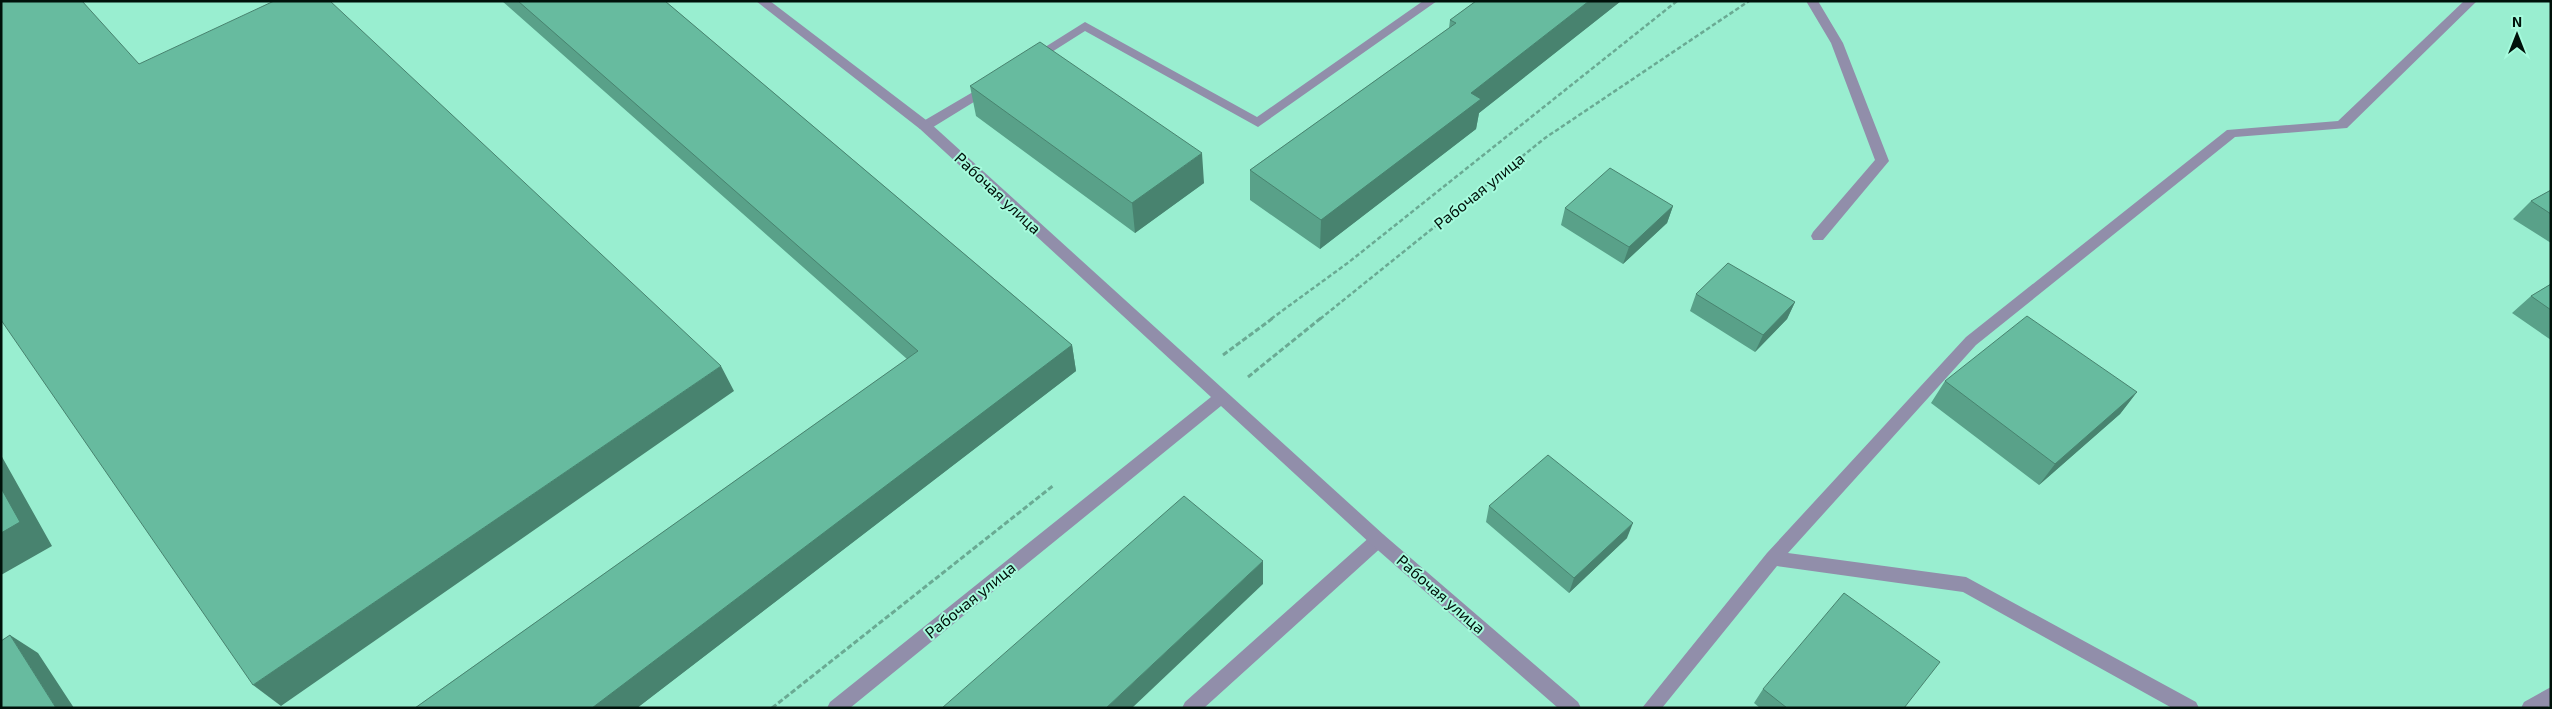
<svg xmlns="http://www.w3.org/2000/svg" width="2552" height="709" viewBox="0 0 2552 709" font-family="'Exo 2',sans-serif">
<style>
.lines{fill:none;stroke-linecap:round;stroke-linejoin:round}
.path-far1{stroke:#6aaa93;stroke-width:2.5;stroke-dasharray:4.5 2.5;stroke-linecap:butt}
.path{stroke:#6aaa93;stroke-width:3;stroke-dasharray:5.5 2.5;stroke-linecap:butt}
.lane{fill:#918eaa;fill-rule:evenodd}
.street{fill:#918eaa;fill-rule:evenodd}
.wall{fill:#59a189}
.shaded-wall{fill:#48836f}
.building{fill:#67bb9f;stroke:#48836f}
.labels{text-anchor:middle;stroke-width:4;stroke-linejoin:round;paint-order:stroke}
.street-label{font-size:16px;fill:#00110a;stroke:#a6fbdd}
</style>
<rect width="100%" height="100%" fill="#99eed0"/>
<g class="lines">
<path class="path-far1" d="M1271,319l78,-57 328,-261
M1320,319l225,-181 204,-137"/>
<path class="path" d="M1223,355l50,-37
M1248,377l73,-59
M772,708l282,-223"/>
<path class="lane" d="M1423,1h14l-179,126 -173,-96 -49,31h-8l-2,-3 59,-37 172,95z
M1806,1h12l25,42 46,118 -66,79h-10l-2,-4 2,-4 62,-72 -44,-117z
M2464,1h13l-130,127 -112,9 -259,208 -188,208 178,24 230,125 3,6h-27l-209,-116 -186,-26 -115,142h-20l125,-155 199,-216 261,-207 111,-9z
M990,82l6,4 -1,3 -65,40h-10l-2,-3 2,-3z
M1378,533l6,2 2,5 -2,5 -180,163h-22l3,-6 187,-167z
M2551,687v18l-5,3h-25l3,-6z"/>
<path class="street" d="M756,1h14l160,122 454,412 194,167 3,6h-23l-186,-163 -151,-139 -371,302h-23l3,-6 381,-305 -291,-268z"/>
</g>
<path class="wall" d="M502,1h163l407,344 4,26 -439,337h-222l492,-349z
M1476,1h145l-142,112 -3,16 -156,120 -70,-49v-30l199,-142 1,-8z
M970,86l234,97 -69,50 -159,-117z
M2551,190v53l-38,-24 18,-18z
M1673,206l-6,17 -44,41 -62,-39 4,-17z
M2551,284v56l-39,-27 19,-17z
M1696,294l99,8 -8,17 -32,33 -65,-41z
M1945,381l192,11 -17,22 -81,71 -108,-82z
M1489,506l138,32 -58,55 -83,-71z
M1763,689l141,19h-144l-6,-5z"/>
<path class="shaded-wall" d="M1589,1h32l-142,112 -3,16 -156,120 1,-29 150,-127z
M1202,153l2,30 -69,50 -3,-30z
M1673,206l-6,17 -44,41 6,-17z
M1795,302l-8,17 -32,33 8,-17z
M1072,345l4,26 -439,337h-45z
M721,366l13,25 -453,315 -28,-21z
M2137,392l-17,22 -81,71 16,-21z
M1,455l51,91 -51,29z
M1633,523l-6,15 -58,55 5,-15z
M1263,561v23l-131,124h-26z
M10,635l28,18 36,55h-18z"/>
<path class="building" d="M1,1h81l57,63 135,-63h56l391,365 -468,319 -252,-365z
M518,1h147l407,344 -480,363h-177l503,-357z
M1476,1h113l-118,92 10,6 -160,121 -71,-50 206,-147 -6,-3z
M1040,42l162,111 -70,50 -162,-117z
M1610,168l63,38 -44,41 -64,-39z
M2551,190v24l-20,-13z
M1728,263l67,39 -32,33 -67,-41z
M2551,284v26l-20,-14z
M2027,316l110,76 -82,72 -110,-83z
M1548,455l85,68 -59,55 -85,-72z
M1,488l19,34 -19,11z
M1184,496l79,65 -157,147h-164z
M1844,593l96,69 -36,46h-117l-24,-19z
M10,635l46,73h-55v-67z"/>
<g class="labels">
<g class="street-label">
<text transform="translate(1479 191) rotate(-39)" y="6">Рабочая улица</text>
<text transform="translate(998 193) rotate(43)" y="6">Рабочая улица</text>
<text transform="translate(1441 594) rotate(41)" y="6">Рабочая улица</text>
<text transform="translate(970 600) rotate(-39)" y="6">Рабочая улица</text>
</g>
</g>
<rect width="2552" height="709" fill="none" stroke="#00110a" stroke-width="5"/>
<g transform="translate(2517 35)" stroke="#a6fbdd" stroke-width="4" paint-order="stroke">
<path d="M0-4L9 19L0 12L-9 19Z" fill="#00110a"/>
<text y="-8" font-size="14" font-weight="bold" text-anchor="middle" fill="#00110a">N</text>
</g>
</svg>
